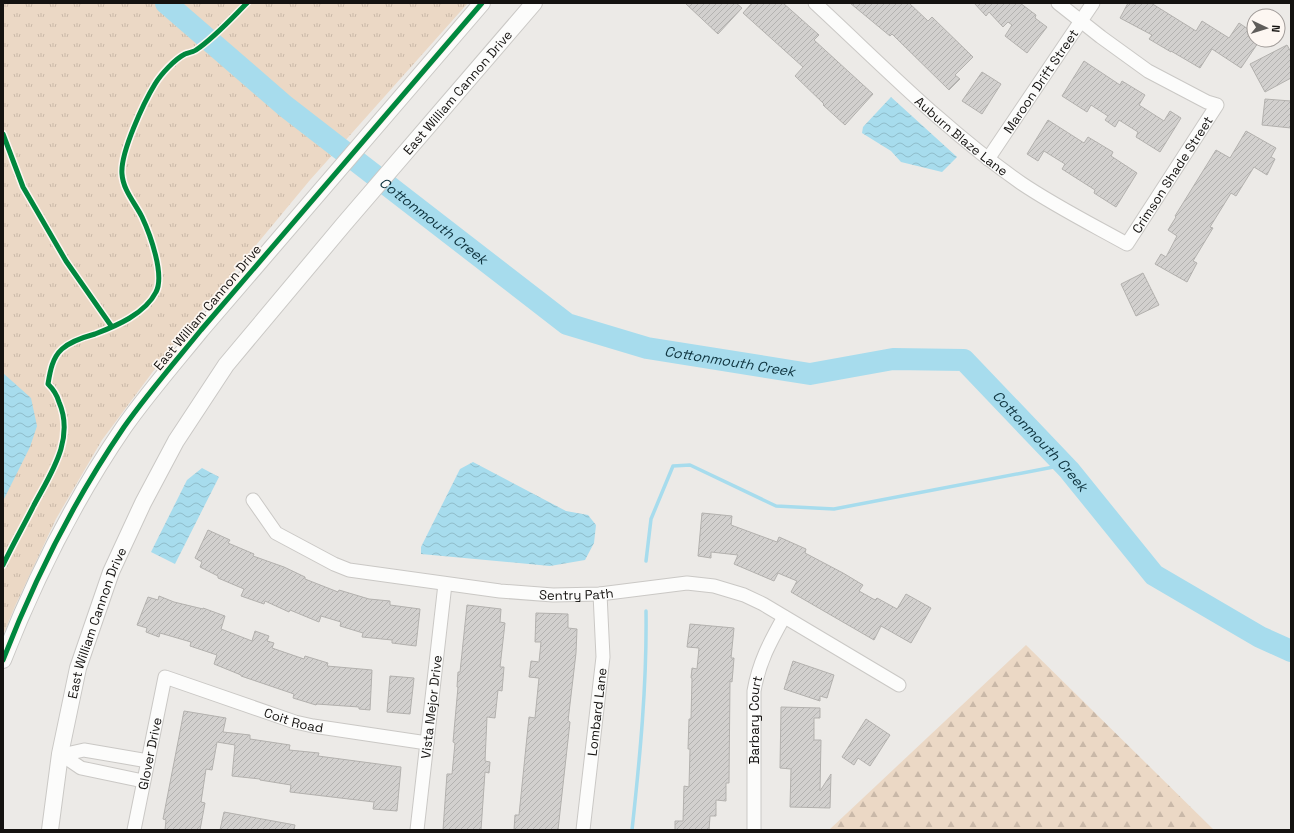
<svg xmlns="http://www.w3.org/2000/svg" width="1294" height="833" viewBox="0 0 1294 833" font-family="'Space Grotesk',sans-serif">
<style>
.forest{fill:url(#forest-firs)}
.park{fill:url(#park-tufts)}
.water{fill:url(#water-waves)}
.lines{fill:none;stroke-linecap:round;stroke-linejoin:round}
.stream{stroke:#a7dced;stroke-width:3.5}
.river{stroke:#a7dced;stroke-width:22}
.building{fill:url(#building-hatch);stroke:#b3b1ae}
.minor-casing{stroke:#cac8c5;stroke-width:15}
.tertiary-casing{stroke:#cac8c5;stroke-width:18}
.minor{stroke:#fcfcfb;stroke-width:13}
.tertiary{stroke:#fcfcfb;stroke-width:16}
.cycleway-casing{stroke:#fdf7f2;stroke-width:8}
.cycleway{stroke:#00873e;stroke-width:5}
.labels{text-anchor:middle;stroke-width:3.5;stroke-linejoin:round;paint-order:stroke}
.street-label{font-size:13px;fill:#141210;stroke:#fdf7f2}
.water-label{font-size:14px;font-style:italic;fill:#0e333e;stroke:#fdf7f2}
</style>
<defs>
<pattern id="forest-firs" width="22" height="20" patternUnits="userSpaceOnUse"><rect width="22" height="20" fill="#ebd8c5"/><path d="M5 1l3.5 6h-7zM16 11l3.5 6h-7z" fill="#c9b8a8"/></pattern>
<pattern id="park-tufts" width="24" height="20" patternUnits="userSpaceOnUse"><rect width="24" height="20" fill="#ebd8c5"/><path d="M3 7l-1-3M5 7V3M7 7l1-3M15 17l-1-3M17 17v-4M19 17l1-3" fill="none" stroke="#c9b8a8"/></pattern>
<pattern id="water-waves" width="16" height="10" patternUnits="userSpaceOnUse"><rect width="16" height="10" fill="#a7dced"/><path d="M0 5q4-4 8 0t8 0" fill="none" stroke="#8fbcca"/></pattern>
<pattern id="building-hatch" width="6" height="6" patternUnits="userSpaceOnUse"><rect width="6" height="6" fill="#d2d0ce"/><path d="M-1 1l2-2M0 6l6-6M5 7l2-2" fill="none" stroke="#b3b2b0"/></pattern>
</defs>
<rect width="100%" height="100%" fill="#eceae7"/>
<path class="forest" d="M1026,645l188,185h-385z"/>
<path class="park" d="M3,3h465l-158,177 -141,170 -67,90 -46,79 -40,85 -13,31z"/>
<path class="water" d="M891,97l66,60 -15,15 -41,-10 -10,-11 -29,-18 1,-6z
M3,373l28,25 6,28 -7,21 -27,54z
M473,462l93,49 22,4 8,10 -2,18 -9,17 -35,6 -129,-12v-7l39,-78z
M202,468l17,9 -44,87 -24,-12 36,-72z"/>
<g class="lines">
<path class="stream" d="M646,561l5,-42 22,-53 17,-1 86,41 58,3 230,-44
M632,830c8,-73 15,-146 14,-219"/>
<path class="river" id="s1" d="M166,3l119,103 282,218 80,24 163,26 83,-15 71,1 105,110 85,105 106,62 31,14"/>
</g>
<path class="building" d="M685,3h51l6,5 -24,26z
M752,3h31l36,32 -5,5 59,54 -28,31 -22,-20 1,-1 -29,-28 8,-9 -60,-54z
M850,3h59l19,18 4,-4 41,40 -18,18 5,4 -11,11 -57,-56 -2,2z
M974,3h46l16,12 -1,3 12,9 -20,26 -22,-17 7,-11 -4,-3 -5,5 -14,-15 -3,4z
M1128,3h23l45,28 6,-10 27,17 10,-15 15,10v7h6l-19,28 -29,-19 -12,19 -29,-17v1l-22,-13 3,-4 -32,-17z
M1287,45l4,7v26l-26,14 -15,-28z
M1084,61l36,24 2,-4 23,14 -6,10 25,16 6,-10 11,7 -21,34 -24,-15 2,-5 -19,-12 -4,7 -10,-7 3,-4 -17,-11 -4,7 -25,-16z
M982,72l19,12 -19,30 -20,-13z
M1265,99l26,2v27l-29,-3z
M1048,120l36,23 4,-6 25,15 -2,4 26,17 -21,34 -22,-14 1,-3 -33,-21 3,-5 -21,-13 -6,10 -11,-7z
M1246,131l30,17 -5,9 4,2 -8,16 -13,-8 -18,29 -5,-3 -21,34 3,1 -20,33 4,2 -10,19 -32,-18 6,-10 5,3 11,-21 -9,-6 8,-13 -1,-1 41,-66 14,8z
M1143,273l16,32 -23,11 -15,-32z
M702,513l30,3 -1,9 46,17 2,-5 27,12 -1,4 38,20 20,12 -4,6 16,9 2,-2 20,11 9,-15 25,14 -20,35 -30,-17 -7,14 -83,-48 6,-11 -19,-8 -4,8 -40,-17 4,-9 -27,-3v6l-13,-2z
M208,530l22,10 -2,3 26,11 -1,2 31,11 21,10v2l33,13 1,-2 30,9 21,2v4l30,4 -4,37 -24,-3v-3l-30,-3 1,-4 -23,-7 1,-4 -20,-6 -2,6 -29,-12 -1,2 -24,-11 -1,3 -23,-8 3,-7 -26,-11v-2l-18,-9 2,-5 -7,-4z
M159,596l15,6 29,7v-1l22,8 -4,13 31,12 3,-10 14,5 -2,5 7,2 -2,5 32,11 1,-3 23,7 -1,3 45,4 -2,40 -11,-1v-2l-42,-3 -1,1 -23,-7 1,-4 -53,-18v-1l-27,-11 3,-9 -27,-9 1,-4 -31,-9 -1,4 -13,-5 1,-4 -10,-3 11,-28 10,3z
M467,605l34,4 -1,13 5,1 -5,44h4l-2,24 -4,-1 -3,28 -8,-1 -2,44 5,1 -1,11 -4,-1 -4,58h-38l4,-56h5l3,-31 -2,-1 5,-55h-1l1,-15h2z
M536,613l32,1v14l9,1 -1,24 -8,68 2,1 -12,108h-44l1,-15h4l10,-98 6,1 4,-40 -10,-1 2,-16 8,1 2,-20h-6z
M690,624l44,4 -3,30h3l-2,24 -2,-1 -1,102h-3v18l-10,-1v16h-6l-1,14h-34v-9h8l1,-35 5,1 1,-38h-2l1,-30h2l1,-41h-1l1,-10 5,1 2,-21 -12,-1z
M793,661l41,14 -7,23 -7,-2v5l-36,-12z
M390,676l24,2 -4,36 -23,-2z
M781,707l39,1v10h-6v22h7l-1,51 11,-17 -1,34 -40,-1 1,-38 -11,-1z
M184,711l42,7 -3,14 27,3v4l40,6 -1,5 30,3 -1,3 83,11 -4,44 -24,-2 1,-7 -84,-10 1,-7 -31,-5v-1l-28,-3 3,-31 -18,-3 -5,28 -6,-1 -5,33 4,1 -5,27h-35l1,-10 -3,-1z
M866,719l24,16 -20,31 -12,-8 -4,7 -12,-8z
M224,812l71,13 -1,5h-74z"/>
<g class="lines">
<g class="minor-casing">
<g id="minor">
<path id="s2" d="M815,3c67,62 131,128 206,180 34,23 70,41 106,61l90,-139 -10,-3 -59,-31 -47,-34 -43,-34"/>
<path id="s3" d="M988,159l105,-156"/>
<path id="s4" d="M253,500l23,33 58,31 15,6 151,21 53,4 47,-1 87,-11 27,3 30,9 19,9 136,81"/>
<path d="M62,755l22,-5 64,11"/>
<path d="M62,755l19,13 62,13"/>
<path id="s5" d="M134,830l31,-153 130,45 18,4 114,17"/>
<path id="s6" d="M417,830l28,-246"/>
<path id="s7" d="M583,830l20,-173 -3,-63"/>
<path id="s8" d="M754,830v-139c5,-29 16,-49 30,-74"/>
</g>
</g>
<g class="tertiary-casing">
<g id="tertiary">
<path d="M3,660c32,-82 71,-160 121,-233 24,-34 51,-65 77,-97l281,-327"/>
<path id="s9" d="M50,830l10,-76 18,-86 33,-96 32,-69 33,-62 50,-76 118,-141 190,-221"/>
</g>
</g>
<use href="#minor" class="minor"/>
<use href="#tertiary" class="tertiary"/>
<g class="cycleway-casing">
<path id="cycleway" d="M3,134l20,53 43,74 46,66
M3,565c10,-21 21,-40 31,-60 17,-32 41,-66 25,-103 -2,-7 -6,-13 -11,-18 2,-12 4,-26 14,-35 9,-8 22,-12 33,-15 21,-8 50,-20 61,-42 9,-17 -6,-58 -14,-75 -7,-14 -19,-27 -20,-43 -2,-21 22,-72 33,-90 6,-10 20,-25 30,-30 3,-1 8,-2 11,-4 19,-13 35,-31 51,-47
M3,660c32,-82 71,-160 121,-233 24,-34 51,-65 77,-97l281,-327"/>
</g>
<use href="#cycleway" class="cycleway"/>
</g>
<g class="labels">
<g class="street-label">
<text dy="5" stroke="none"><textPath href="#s3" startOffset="94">Maroon Drift Street</textPath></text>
<text dy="5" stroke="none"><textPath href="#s9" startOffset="861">East William Cannon Drive</textPath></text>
<text dy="5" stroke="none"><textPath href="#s2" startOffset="198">Auburn Blaze Lane</textPath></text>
<text dy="5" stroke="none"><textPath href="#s2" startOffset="479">Crimson Shade Street</textPath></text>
<text transform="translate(207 307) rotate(-50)" y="5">East William Cannon Drive</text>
<text dy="5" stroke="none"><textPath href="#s4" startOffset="351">Sentry Path</textPath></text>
<text dy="5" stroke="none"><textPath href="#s9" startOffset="213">East William Cannon Drive</textPath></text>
<text dy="5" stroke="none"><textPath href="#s6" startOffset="124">Vista Mejor Drive</textPath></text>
<text dy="5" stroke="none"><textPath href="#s7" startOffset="119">Lombard Lane</textPath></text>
<text dy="5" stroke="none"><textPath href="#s5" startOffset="292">Coit Road</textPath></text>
<text dy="5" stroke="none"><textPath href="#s8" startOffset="110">Barbary Court</textPath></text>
<text dy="5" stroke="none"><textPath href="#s5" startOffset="78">Glover Drive</textPath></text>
</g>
<g class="water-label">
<text dy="5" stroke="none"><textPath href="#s1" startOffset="345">Cottonmouth Creek</textPath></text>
<text dy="5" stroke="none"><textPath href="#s1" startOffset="681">Cottonmouth Creek</textPath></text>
<text dy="5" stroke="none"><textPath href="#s1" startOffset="1029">Cottonmouth Creek</textPath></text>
</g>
</g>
<rect width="1294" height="833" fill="none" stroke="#141210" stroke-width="8"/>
<g transform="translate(1266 28) rotate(94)"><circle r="19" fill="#fdf7f2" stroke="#a09b98"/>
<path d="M0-3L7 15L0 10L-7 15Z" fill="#605e5b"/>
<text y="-6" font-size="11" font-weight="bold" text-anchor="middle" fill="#141210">N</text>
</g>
</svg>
